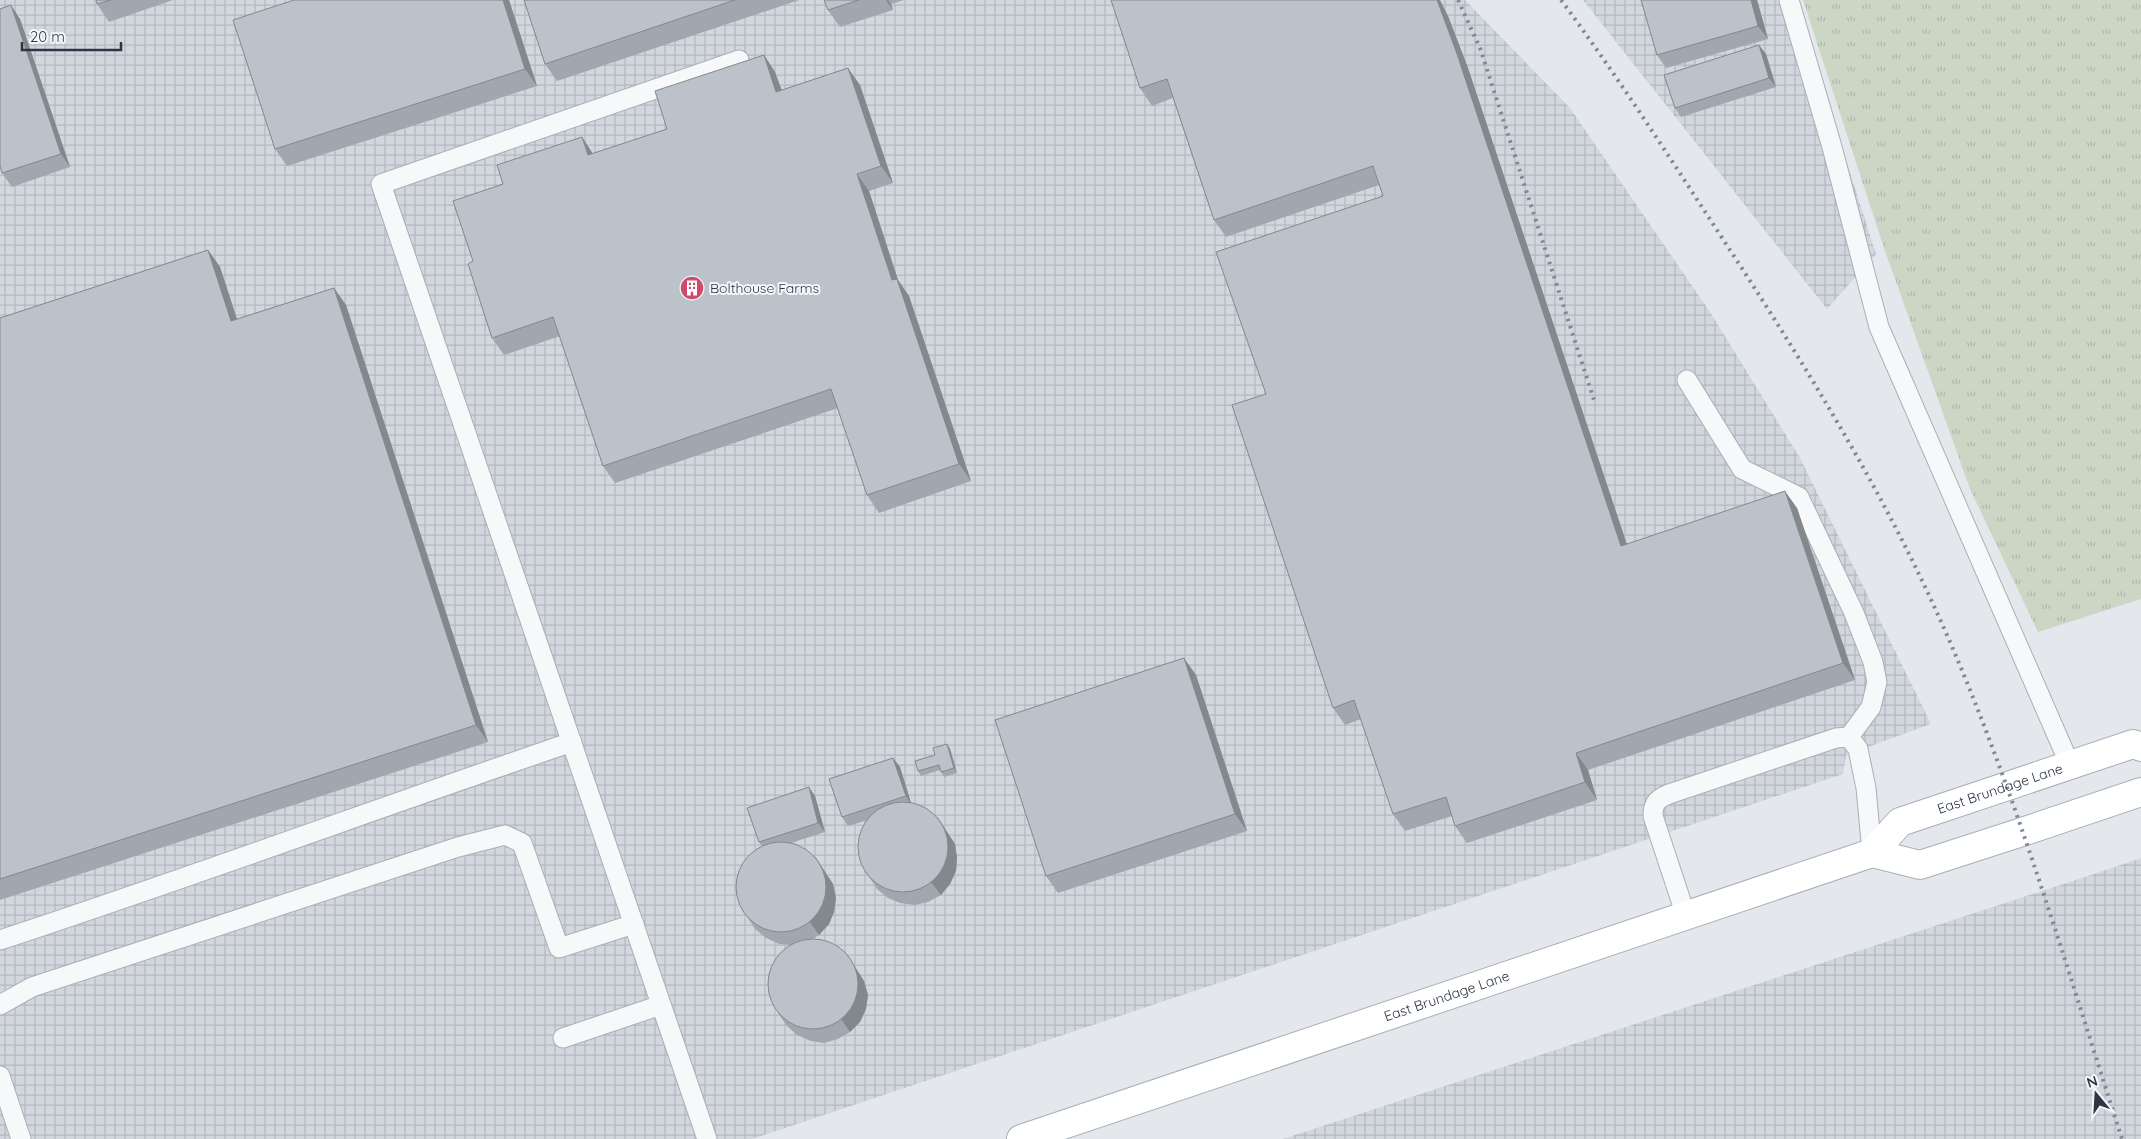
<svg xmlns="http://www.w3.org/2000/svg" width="2141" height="1139" viewBox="0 0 2141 1139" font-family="Quicksand,sans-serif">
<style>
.industrial{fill:url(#industrial-grid)}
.grass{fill:url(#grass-tufts)}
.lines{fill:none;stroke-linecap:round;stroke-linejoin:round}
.service-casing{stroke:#a9afb7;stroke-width:21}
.secondary-casing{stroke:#a9afb7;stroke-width:30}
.service{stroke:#f7f8fa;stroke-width:19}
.secondary{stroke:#fff;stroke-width:28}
.rail{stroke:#7d8996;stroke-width:4;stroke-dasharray:2.5 5;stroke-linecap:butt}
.wall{fill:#a1a7ae}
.shaded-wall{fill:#83888d}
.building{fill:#bbc2ca;stroke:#83888d}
.labels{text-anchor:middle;stroke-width:4;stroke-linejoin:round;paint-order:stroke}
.poi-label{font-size:14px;fill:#2b3745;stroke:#f4f7f9;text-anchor:start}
.street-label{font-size:14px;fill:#2b3745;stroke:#f4f7f9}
</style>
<defs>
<pattern id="industrial-grid" width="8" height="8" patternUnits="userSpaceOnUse" patternTransform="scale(1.25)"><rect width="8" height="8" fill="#d2d7de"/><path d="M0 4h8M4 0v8" fill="none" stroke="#b4b9c0"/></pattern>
<pattern id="grass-tufts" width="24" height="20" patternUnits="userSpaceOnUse" patternTransform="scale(1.25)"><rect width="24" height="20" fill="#cbd6c5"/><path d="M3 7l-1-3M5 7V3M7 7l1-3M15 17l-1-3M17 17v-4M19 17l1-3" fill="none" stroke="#aeb8ab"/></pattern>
</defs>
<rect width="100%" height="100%" fill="#e4e8ec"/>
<path class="industrial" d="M0,0h1465l105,108 140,204 90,146 131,266 -85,31 -3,19 -1091,365h-752z
M1583,0h212l81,254 -49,55z
M2141,858v281h-858l808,-264z"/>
<path class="grass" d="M1803,0h338v599l-103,33 -68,-143 -85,-238z"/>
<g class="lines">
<g class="service-casing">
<path id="service" d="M1789,0l43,147 47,180 191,438
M1687,380l55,89 57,28 55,116 19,49 4,20 -6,25 -22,30
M1686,916l-33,-100c0,-13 4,-17 16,-22l167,-56 13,-1 9,12 8,39 6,65
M0,940c192,-63 381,-133 572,-198
M0,1005l32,-18 426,-140 47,-12 17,8 37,105 75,-24
M563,1038l98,-33
M0,1076l21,63
M707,1139l-326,-955 358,-124"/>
</g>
<g class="secondary-casing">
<g id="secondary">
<path d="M1872,853l48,12 102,-33 119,-40"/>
<path id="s1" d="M1021,1139l851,-286 28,-31 233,-78 8,3"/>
</g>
</g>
<use href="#service" class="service"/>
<use href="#secondary" class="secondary"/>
<path class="rail" d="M1458,0l22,48 114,352
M1561,0c60,81 114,166 169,250 82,126 160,253 220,392 69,160 118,330 172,497"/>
</g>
<path class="wall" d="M96,0h77l-64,22 -12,-18z
M509,0l28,86 -250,80 -12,-17z
M524,0h275l-242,81 -12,-17z
M824,0h80l-13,4 2,6 -53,17 -12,-17z
M1111,0l337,16 20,52 159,476 170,-36 58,172 -267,90 9,30 -130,43 -12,-17 -3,-10 -47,15 -12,-17 -32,-95 -16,6 -12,-17 -67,-314 117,-198 -4,-11 -153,52 -12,-17 -41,-122 -21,8 -12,-18z
M1641,0h116l11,39 -102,29 -9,-13z
M20,19l50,148 -58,20 -10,-14z
M1766,54l10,33 -95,30 -6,-9z
M764,55l11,17 7,18 78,-5 33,98 -24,8 29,89 11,16 62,185 -92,32 -12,-18 -29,-87 -223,75 -12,-17 -43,-130 -56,19 -12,-17 -19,-77 30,-77 79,-47 11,17 74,-25z
M208,250l12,17 17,52 97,-31 12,17 142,437 -488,158v-582z
M1196,675l51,156 -189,62 -12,-17z
M947,744l3,5 7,24 -13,4 -4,-7 -19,6 -3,-5z
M893,758l7,9 11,36 27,15 17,26 2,14 -1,13 -6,13 -9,11 -13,7 -13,3 -15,-2 -12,-5 -11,-9 -9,-14v-55l-20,6 -6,-9z
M815,796l10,36 -34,11 25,15 17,26 3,14 -2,14 -5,12 -10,11 -7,4 36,17 16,25 4,14 -2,14 -6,13 -10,10 -12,7 -14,4 -13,-2 -14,-6 -10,-9 -9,-13 13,-68 -12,-1 -13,-6 -11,-9 -9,-14 16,-69 -3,-4z"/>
<path class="shaded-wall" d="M503,0h6l28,86 -12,-17z
M886,0h2l3,4 2,6z
M1437,0h3l8,16 20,52 165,495 -12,-17z
M1751,0h6l11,39 -10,-13z
M11,5l9,14 50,148 -9,-13z
M1759,45l7,9 10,33 -7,-9z
M764,55l11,17 13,37 -12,-17z
M848,68l12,17 33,98 -12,-17z
M582,137l11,17 -5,1z
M857,174l12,17 29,89 11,16 62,185 -12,-17 -67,-184z
M208,250l12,17 23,71 -12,-17z
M334,288l12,17 142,437 -12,-17z
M1785,491l12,17 58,172 -12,-17z
M1184,658l12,17 51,156 -12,-17z
M947,744l3,5 7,24 -3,-5z
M1576,753l12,17 9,30 -12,-18z
M893,758l7,9 12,39 -6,-10z
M809,787l6,9 10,36 -7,-9z
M938,818l17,26 2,14 -1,13 -6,13 -9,11 -10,-13z
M816,858l17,26 3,14 -2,14 -5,12 -10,11 -9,-13z
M848,956l16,25 4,14 -2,14 -6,13 -10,10 -9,-13z"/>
<path class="building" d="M96,0h15l-14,4z
M294,0h209l22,69 -250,80 -42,-129z
M524,0h211l-190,64z
M824,0h35l-31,10z
M1111,0h326l19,51 165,495 164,-55 58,172 -267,90 9,29 -130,44 -9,-29 -53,17 -39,-114 -21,8 -101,-303 34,-11 -50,-142 167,-56 -10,-30 -159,54 -47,-141 -27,9z
M1641,0h110l7,26 -101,29z
M11,5l50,149 -59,19 -2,-7v-157z
M1759,45l10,33 -94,30 -11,-33z
M764,55l12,37 72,-24 33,98 -24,8 35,106 5,-1 62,185 -92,31 -36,-106 -228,77 -50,-149 -61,21 -24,-74 5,-3 -20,-60 50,-17 -6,-19 85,-28 6,18 79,-26 -12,-38z
M208,250l23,71 103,-33 142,437 -476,154v-561z
M1184,658l51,156 -189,62 -51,-156z
M947,744l7,24 -13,4 -2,-7 -21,6 -3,-10 20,-6 -2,-7z
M893,758l13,38 -64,21 -13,-38z
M809,787l9,36 -59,19 -12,-34z
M858 847a45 45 0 1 1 90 0a45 45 0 1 1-90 0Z
M736 887a45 45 0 1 1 90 0a45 45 0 1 1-90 0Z
M768 984a45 45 0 1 1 90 0a45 45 0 1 1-90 0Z"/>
<defs>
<g id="building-disc" transform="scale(1.25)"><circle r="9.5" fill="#cf4b6c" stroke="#f4f7f9"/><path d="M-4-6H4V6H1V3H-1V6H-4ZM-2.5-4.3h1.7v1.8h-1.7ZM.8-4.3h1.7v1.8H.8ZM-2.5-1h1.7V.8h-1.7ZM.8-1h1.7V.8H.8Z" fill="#fff"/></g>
</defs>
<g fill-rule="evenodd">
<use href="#building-disc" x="692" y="288"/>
</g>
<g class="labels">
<g class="poi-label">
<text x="710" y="293">Bolthouse Farms</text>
</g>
<g class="street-label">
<text dy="5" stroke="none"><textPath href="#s1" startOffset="1045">East Brundage Lane</textPath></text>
<text dy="5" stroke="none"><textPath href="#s1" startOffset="449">East Brundage Lane</textPath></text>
</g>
</g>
<g transform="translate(2096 1094) rotate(342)" stroke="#f4f7f9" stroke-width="4" paint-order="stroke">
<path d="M0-4L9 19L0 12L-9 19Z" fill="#2b3745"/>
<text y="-8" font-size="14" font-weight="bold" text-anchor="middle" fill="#2b3745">N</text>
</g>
<path d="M22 42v8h99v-8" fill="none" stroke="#2b3745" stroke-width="2.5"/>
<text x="30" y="42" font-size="15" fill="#2b3745" stroke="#f4f7f9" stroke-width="4" paint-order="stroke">20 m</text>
</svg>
